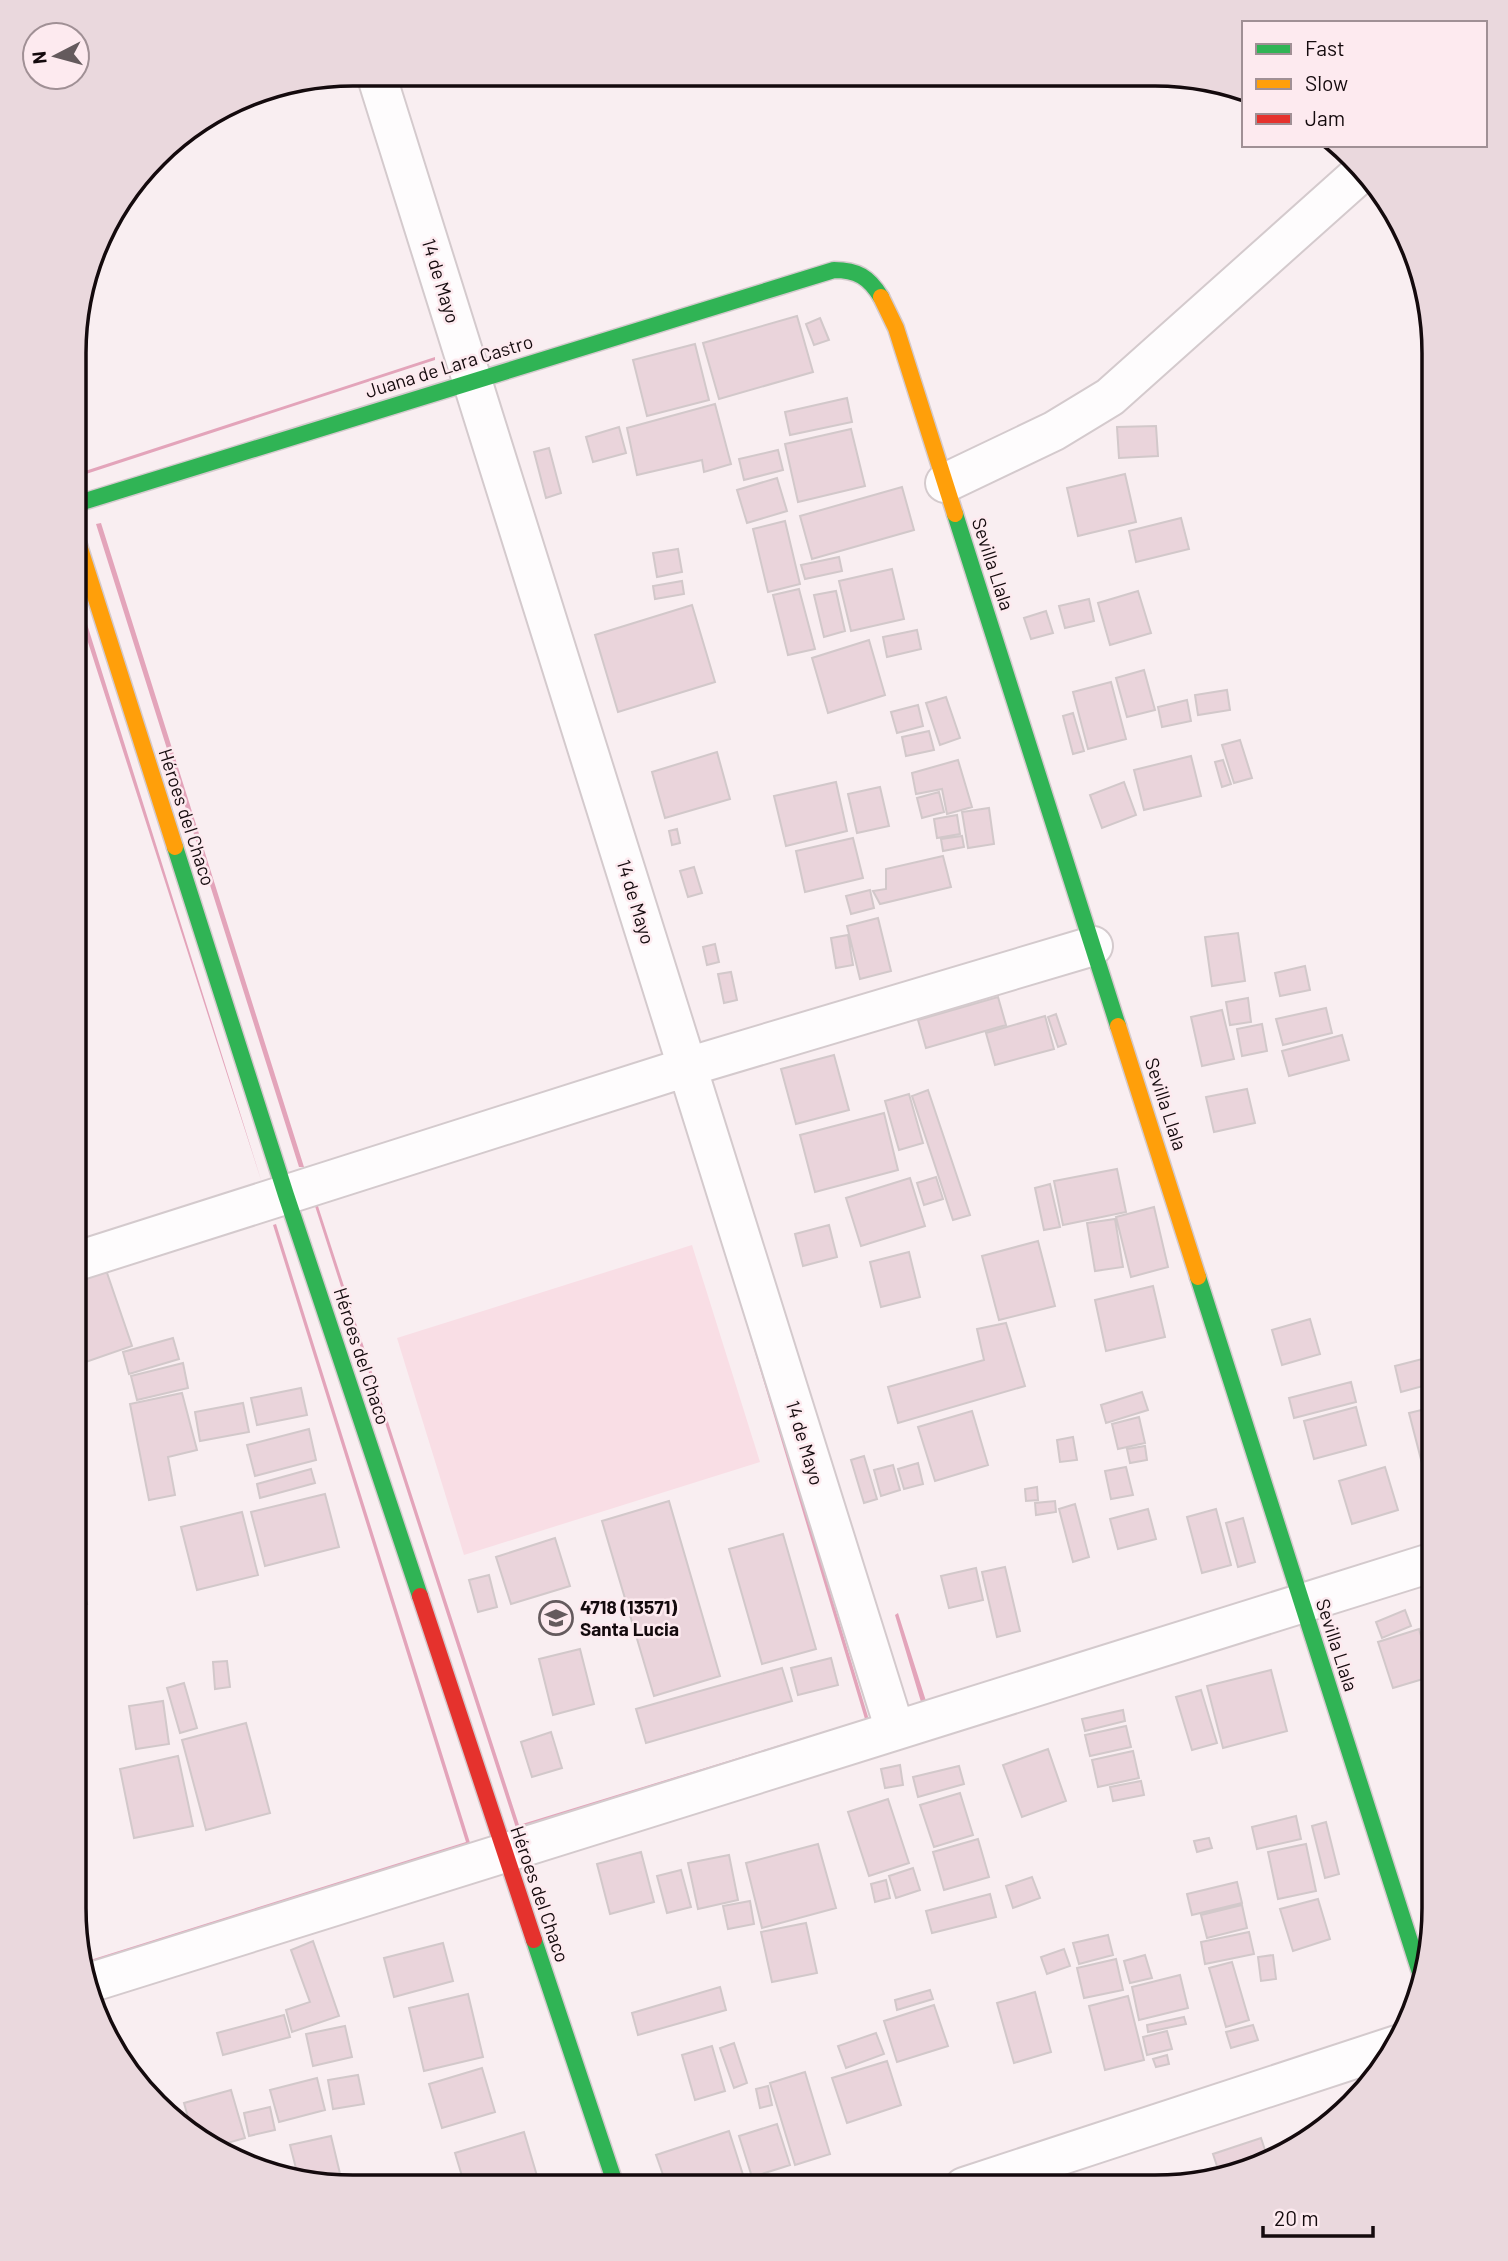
<svg xmlns="http://www.w3.org/2000/svg" width="1508" height="2261" viewBox="0 0 1508 2261" font-family="Barlow,sans-serif">
<style>
.green{fill:#f9dee5}
.water{fill:#e3a4ba}
.building{fill:#ead4db;stroke:#d2c8ca;stroke-width:2}
.lines{fill:none;stroke-linecap:round;stroke-linejoin:round}
.street-casing{stroke:#d4cacd;stroke-width:42}
.fast-casing{stroke:#d4cacd;stroke-width:19}
.slow-casing{stroke:#d4cacd;stroke-width:19}
.jam-casing{stroke:#d4cacd;stroke-width:19}
.street{stroke:#fefcfd;stroke-width:38}
.fast{stroke:#30b455;stroke-width:16}
.slow{stroke:#ff9f0a;stroke-width:16}
.jam{stroke:#e5322d;stroke-width:16}
.labels{text-anchor:middle;stroke-width:5;stroke-linejoin:round;paint-order:stroke}
.street-label{font-size:19px;fill:#140a0d;stroke:#fdeaef}
.poi-label{font-size:19px;font-weight:bold;fill:#140a0d;stroke:#fdeaef;text-anchor:start}
.rim{fill:none;stroke:#140a0d;stroke-width:3.5}
</style>
<rect width="100%" height="100%" fill="#f9eef1"/>
<path class="green" d="M692,1245l68,217 -296,93 -67,-217z"/>
<path class="water" d="M435,357v3l-349,114 1,6 -2,1 -9,-29v-9l9,28z
M101,523l203,644h-5l-203,-643z
M76,589l186,594 -186,-578z
M678,1096h2l189,624 -353,108 -202,-625h3l202,622 346,-106z
M276,1224l195,622 -386,120 -1,-4 382,-120 -193,-617z
M898,1613l28,88 -5,1 -26,-87z"/>
<path class="building" d="M797,316l16,56 -94,27 -16,-56z
M820,318l9,22 -15,5 -8,-21z
M695,344l14,56 -62,16 -14,-56z
M847,398l5,24 -62,13 -5,-23z
M715,404l16,60 -27,8 -2,-12 -65,15 -10,-47z
M1156,426l2,30 -39,2 -2,-31z
M619,427l7,26 -33,9 -7,-25z
M851,429l14,57 -67,16 -13,-58z
M549,448l12,45 -15,5 -12,-46z
M778,450l5,20 -39,10 -5,-21z
M1125,474l11,48 -58,14 -11,-48z
M777,478l10,33 -40,12 -10,-33z
M902,487l12,43 -102,29 -12,-43z
M1181,518l8,31 -53,13 -7,-31z
M785,521l15,63 -32,8 -15,-63z
M678,549l4,23 -25,5 -4,-24z
M839,557l3,14 -37,8 -4,-14z
M892,569l12,50 -53,12 -12,-50z
M682,581l2,13 -29,5 -2,-13z
M799,589l16,60 -27,6 -15,-60z
M836,591l9,40 -21,6 -10,-42z
M1138,591l13,42 -41,12 -12,-42z
M1089,599l5,22 -29,7 -6,-22z
M692,605l23,77 -97,30 -23,-77z
M1046,611l7,22 -22,6 -7,-21z
M917,630l4,19 -34,8 -4,-20z
M869,640l16,55 -57,18 -16,-55z
M1144,670l11,40 -28,7 -11,-39z
M1111,682l15,57 -38,10 -15,-57z
M1227,690l3,20 -32,5 -3,-20z
M946,697l14,41 -20,7 -14,-42z
M1187,700l4,21 -29,6 -4,-20z
M918,705l5,21 -26,7 -6,-21z
M1073,713l11,38 -11,3 -10,-38z
M929,731l5,19 -28,6 -4,-19z
M1240,740l12,38 -18,5 -12,-38z
M717,752l13,47 -65,19 -13,-46z
M1191,756l10,40 -57,14 -10,-40z
M958,760l14,47 -25,7 -5,-25 -26,5 -4,-21z
M1223,760l8,24 -9,3 -7,-25z
M836,782l11,49 -61,15 -12,-50z
M1124,782l12,33 -34,13 -12,-33z
M880,787l9,39 -32,7 -9,-39z
M939,792l5,20 -22,6 -5,-20z
M989,808l5,36 -26,4 -6,-36z
M957,815l3,19 -23,4 -3,-19z
M677,829l3,14 -8,2 -3,-14z
M962,836l2,11 -21,4 -2,-12z
M853,838l10,40 -58,14 -9,-41z
M943,856l8,31 -71,17 -7,-13 13,-2v-20z
M694,867l8,26 -14,4 -8,-26z
M870,890l4,18 -23,6 -5,-18z
M878,918l13,53 -31,8 -13,-53z
M1238,933l7,48 -33,5 -7,-49z
M848,935l5,30 -17,3 -5,-30z
M715,944l4,18 -12,3 -4,-18z
M1305,966l5,24 -30,6 -5,-23z
M731,972l6,28 -13,3 -6,-29z
M998,997l8,28 -80,23 -8,-28z
M1248,998l3,24 -21,3 -4,-23z
M1326,1008l6,25 -49,12 -7,-26z
M1222,1010l12,49 -32,7 -11,-49z
M1056,1014l10,30 -8,3 -10,-30z
M1045,1016l9,33 -59,16 -9,-32z
M1262,1024l5,27 -25,5 -5,-27z
M1342,1035l7,25 -60,16 -7,-25z
M834,1055l15,55 -53,14 -15,-55z
M1247,1089l8,34 -41,9 -8,-35z
M928,1090l42,125 -17,5 -41,-124z
M909,1094l14,49 -24,7 -14,-49z
M884,1113l14,57 -83,22 -15,-57z
M1117,1169l9,43 -63,13 -9,-44z
M936,1177l7,22 -19,6 -7,-22z
M910,1178l15,48 -64,20 -15,-48z
M1050,1184l10,43 -16,3 -9,-42z
M1154,1207l14,60 -37,10 -15,-60z
M1115,1219l8,48 -28,4 -8,-48z
M829,1225l8,32 -34,9 -8,-32z
M1038,1241l17,65 -56,14 -17,-64z
M909,1252l11,45 -39,10 -11,-45z
M106,1270l26,76 -58,20v-85z
M1153,1286l12,51 -59,14 -11,-51z
M1310,1319l10,35 -38,11 -10,-35z
M1006,1323l19,63 -127,37 -10,-36 96,-27 -7,-31z
M173,1338l6,21 -50,15 -6,-22z
M1434,1356v27l-33,9 -6,-26z
M183,1363l5,25 -51,12 -6,-24z
M1351,1382l5,20 -62,16 -5,-20z
M301,1388l6,27 -50,10 -6,-27z
M1142,1392l6,18 -42,13 -5,-18z
M182,1393l15,57 -29,7 7,38 -26,5 -19,-96z
M243,1403l6,29 -49,9 -5,-29z
M1356,1407l10,38 -52,14 -10,-38z
M1434,1407v62l-10,2 -15,-58z
M972,1411l16,54 -53,16 -17,-54z
M1139,1417l6,26 -27,6 -6,-25z
M309,1429l7,31 -61,16 -8,-31z
M1073,1437l4,23 -17,2 -3,-22z
M1145,1446l2,14 -17,3 -3,-14z
M864,1456l13,43 -13,4 -13,-43z
M918,1463l5,21 -19,5 -6,-20z
M893,1465l7,25 -19,6 -7,-26z
M1126,1467l7,28 -22,4 -6,-28z
M1385,1467l13,43 -46,14 -13,-43z
M311,1469l4,14 -55,15 -3,-14z
M1037,1487l1,13 -12,1 -1,-12z
M325,1494l14,53 -74,19 -14,-54z
M669,1501l51,175 -66,20 -52,-175z
M1055,1501l1,11 -20,3 -1,-12z
M1075,1504l14,53 -16,5 -14,-53z
M1148,1509l8,30 -38,10 -8,-30z
M1216,1509l15,56 -29,8 -15,-56z
M242,1512l16,63 -61,15 -16,-63z
M1243,1518l12,44 -17,5 -12,-44z
M783,1534l33,115 -54,15 -33,-115z
M555,1538l15,48 -59,18 -15,-47z
M74,1556l13,48 -13,3z
M1005,1567l15,64 -23,6 -15,-65z
M976,1568l7,32 -34,8 -8,-32z
M489,1575l8,32 -19,5 -9,-32z
M1405,1610l6,16 -29,12 -6,-16z
M1419,1629l14,47 -40,12 -15,-46z
M580,1649l14,55 -41,11 -14,-56z
M831,1658l7,27 -40,10 -7,-27z
M227,1661l3,26 -15,2 -2,-27z
M782,1668l10,33 -146,42 -10,-34z
M1271,1670l16,61 -64,17 -16,-62z
M184,1683l13,45 -17,5 -13,-45z
M1201,1690l16,53 -25,7 -16,-53z
M163,1701l6,43 -33,5 -7,-43z
M1123,1710l2,11 -40,10 -3,-12z
M246,1723l24,90 -64,17 -24,-90z
M1126,1726l5,21 -41,9 -5,-21z
M551,1732l11,36 -30,9 -11,-35z
M1048,1749l18,52 -44,16 -19,-52z
M1133,1751l6,27 -41,9 -6,-27z
M178,1756l15,70 -59,12 -14,-69z
M900,1765l3,20 -18,3 -4,-19z
M959,1766l5,18 -46,13 -5,-20z
M1141,1781l3,14 -31,6 -3,-14z
M960,1793l13,42 -39,12 -14,-42z
M888,1799l21,64 -40,13 -21,-64z
M1296,1816l5,23 -44,10 -5,-22z
M1326,1822l13,52 -14,4 -13,-52z
M1209,1838l3,10 -15,4 -3,-11z
M978,1839l11,38 -45,13 -11,-38z
M818,1844l18,64 -74,20 -16,-65z
M1306,1844l10,47 -38,8 -10,-47z
M641,1852l13,50 -44,12 -13,-50z
M729,1855l9,45 -40,9 -10,-46z
M913,1868l7,22 -24,8 -7,-22z
M681,1870l10,37 -24,6 -10,-37z
M1032,1877l8,21 -27,10 -7,-22z
M886,1880l4,18 -15,4 -4,-18z
M1237,1882l5,21 -50,12 -5,-21z
M990,1894l6,23 -64,16 -6,-22z
M1318,1899l12,40 -37,12 -13,-42z
M750,1901l4,23 -26,5 -5,-23z
M1242,1905l5,23 -40,10 -6,-23z
M806,1923l11,50 -45,9 -11,-50z
M1249,1932l5,22 -49,10 -4,-22z
M1108,1935l5,20 -34,9 -6,-21z
M313,1941l26,75 -47,16 -6,-22 24,-8 -19,-52z
M443,1943l10,38 -59,16 -10,-39z
M1064,1949l6,17 -23,8 -6,-17z
M1145,1955l7,23 -22,5 -6,-22z
M1273,1955l3,24 -15,2 -3,-24z
M1116,1959l7,31 -39,8 -7,-30z
M1232,1962l17,58 -23,7 -17,-59z
M1180,1975l8,33 -49,12 -7,-33z
M720,1987l6,23 -88,25 -6,-22z
M930,1990l3,9 -36,11 -2,-10z
M1035,1992l16,60 -37,11 -17,-60z
M468,1994l15,63 -59,14 -15,-63z
M1128,1996l16,64 -39,10 -16,-64z
M934,2005l14,41 -51,16 -13,-41z
M284,2015l6,22 -67,18 -6,-22z
M1184,2017l2,7 -38,8 -1,-7z
M1253,2025l5,15 -27,8 -5,-16z
M345,2026l7,31 -39,9 -7,-32z
M1167,2031l5,18 -25,6 -4,-18z
M876,2033l8,21 -38,14 -8,-22z
M734,2043l13,40 -13,5 -14,-40z
M712,2046l13,45 -30,9 -13,-45z
M1167,2055l2,9 -13,3 -3,-8z
M887,2061l14,44 -54,18 -15,-45z
M482,2068l13,44 -53,16 -13,-44z
M805,2072l25,82 -35,11 -25,-82z
M358,2075l6,29 -31,5 -5,-29z
M317,2078l8,32 -46,12 -9,-32z
M768,2086l4,19 -12,3 -4,-19z
M231,2090l14,48 -32,9 -20,-12 -9,-32z
M270,2107l5,23 -26,6 -5,-23z
M777,2124l13,41 -38,12 -13,-41z
M729,2131l16,50 -17,5h-61l-11,-31z
M524,2132l16,54h-75l-10,-33z
M331,2136l11,46 -25,3 -18,-5 -9,-35z
M1261,2138l8,24 -7,4 -42,9 -7,-21z"/>
<g class="lines">
<g class="street-casing">
<path id="street" d="M376,74l519,1656
M945,483l109,-52 56,-34 254,-227
M74,1262l613,-195 406,-121
M89,1983l1345,-421
M964,2187l433,-142"/>
</g>
<g class="fast-casing">
<path id="fast" d="M76,504l758,-234c23,0 35,7 47,27
M955,514l163,512
M175,847l111,348 134,401
M1198,1277l225,705
M534,1940l82,246"/>
</g>
<g class="slow-casing">
<path id="slow" d="M881,297l15,31 59,186
M76,536l99,311
M1118,1026l80,251"/>
</g>
<g class="jam-casing">
<path id="jam" d="M420,1596l114,344"/>
</g>
<use href="#street" class="street"/>
<use href="#fast" class="fast"/>
<use href="#slow" class="slow"/>
<use href="#jam" class="jam"/>
</g>
<defs>
<g id="school-ring" transform="scale(1.75)"><circle r="9.5" fill="#fdeaef" stroke="#645a5d" stroke-width="1.5"/><path d="M0-5L7-2L0 1L-7-2ZM-4 1L0 2.5L4 1V4Q0 6-4 4Z" fill="#645a5d"/></g>
</defs>
<g fill-rule="evenodd">
<use href="#school-ring" x="556" y="1618"/>
</g>
<g class="labels">
<g class="street-label">
<text transform="translate(441 281) rotate(73)" y="7">14 de Mayo</text>
<text transform="translate(449 366) rotate(-17)" y="7">Juana de Lara Castro</text>
<text transform="translate(993 564) rotate(72)" y="7">Sevilla Llala</text>
<text transform="translate(187 817) rotate(72)" y="7">Héroes del Chaco</text>
<text transform="translate(636 902) rotate(73)" y="7">14 de Mayo</text>
<text transform="translate(1166 1104) rotate(72)" y="7">Sevilla Llala</text>
<text transform="translate(362 1356) rotate(72)" y="7">Héroes del Chaco</text>
<text transform="translate(805 1443) rotate(73)" y="7">14 de Mayo</text>
<text transform="translate(1337 1645) rotate(72)" y="7">Sevilla Llala</text>
<text transform="translate(540 1894) rotate(71)" y="7">Héroes del Chaco</text>
</g>
<g class="poi-label">
<text x="580" y="1614">4718 (13571)<tspan x="580" dy="22">Santa Lucia</tspan></text>
</g>
</g>
<path d="M0 0H1508V2261H0ZM353 86H1155A267 267 0 0 1 1422 353V1908A267 267 0 0 1 1155 2175H353A267 267 0 0 1 86 1908V353A267 267 0 0 1 353 86Z" fill="#ead8dd" fill-rule="evenodd"/>
<path class="rim" d="M353 86H1155A267 267 0 0 1 1422 353V1908A267 267 0 0 1 1155 2175H353A267 267 0 0 1 86 1908V353A267 267 0 0 1 353 86Z"/>
<rect x="1242" y="21" width="245" height="126" fill="#fdeaef" stroke="#a09095" stroke-width="2"/>
<rect x="1256" y="44" width="35" height="10" fill="#30b455" stroke="#a09095" stroke-width="2"/>
<text x="1305" y="56" font-size="21" fill="#140a0d">Fast</text>
<rect x="1256" y="79" width="35" height="10" fill="#ff9f0a" stroke="#a09095" stroke-width="2"/>
<text x="1305" y="91" font-size="21" fill="#140a0d">Slow</text>
<rect x="1256" y="114" width="35" height="10" fill="#e5322d" stroke="#a09095" stroke-width="2"/>
<text x="1305" y="126" font-size="21" fill="#140a0d">Jam</text>
<g transform="translate(56 56) rotate(264)"><circle r="33" fill="#fdeaef" stroke="#a09095" stroke-width="2"/>
<path d="M0-5L12 26L0 18L-12 26Z" fill="#645a5d"/>
<text y="-10" font-size="19" font-weight="bold" text-anchor="middle" fill="#140a0d">N</text>
</g>
<path d="M1263 2226v10h110v-10" fill="none" stroke="#140a0d" stroke-width="3.5"/>
<text x="1274" y="2226" font-size="21" fill="#140a0d" stroke="#fdeaef" stroke-width="5" paint-order="stroke">20 m</text>
</svg>
